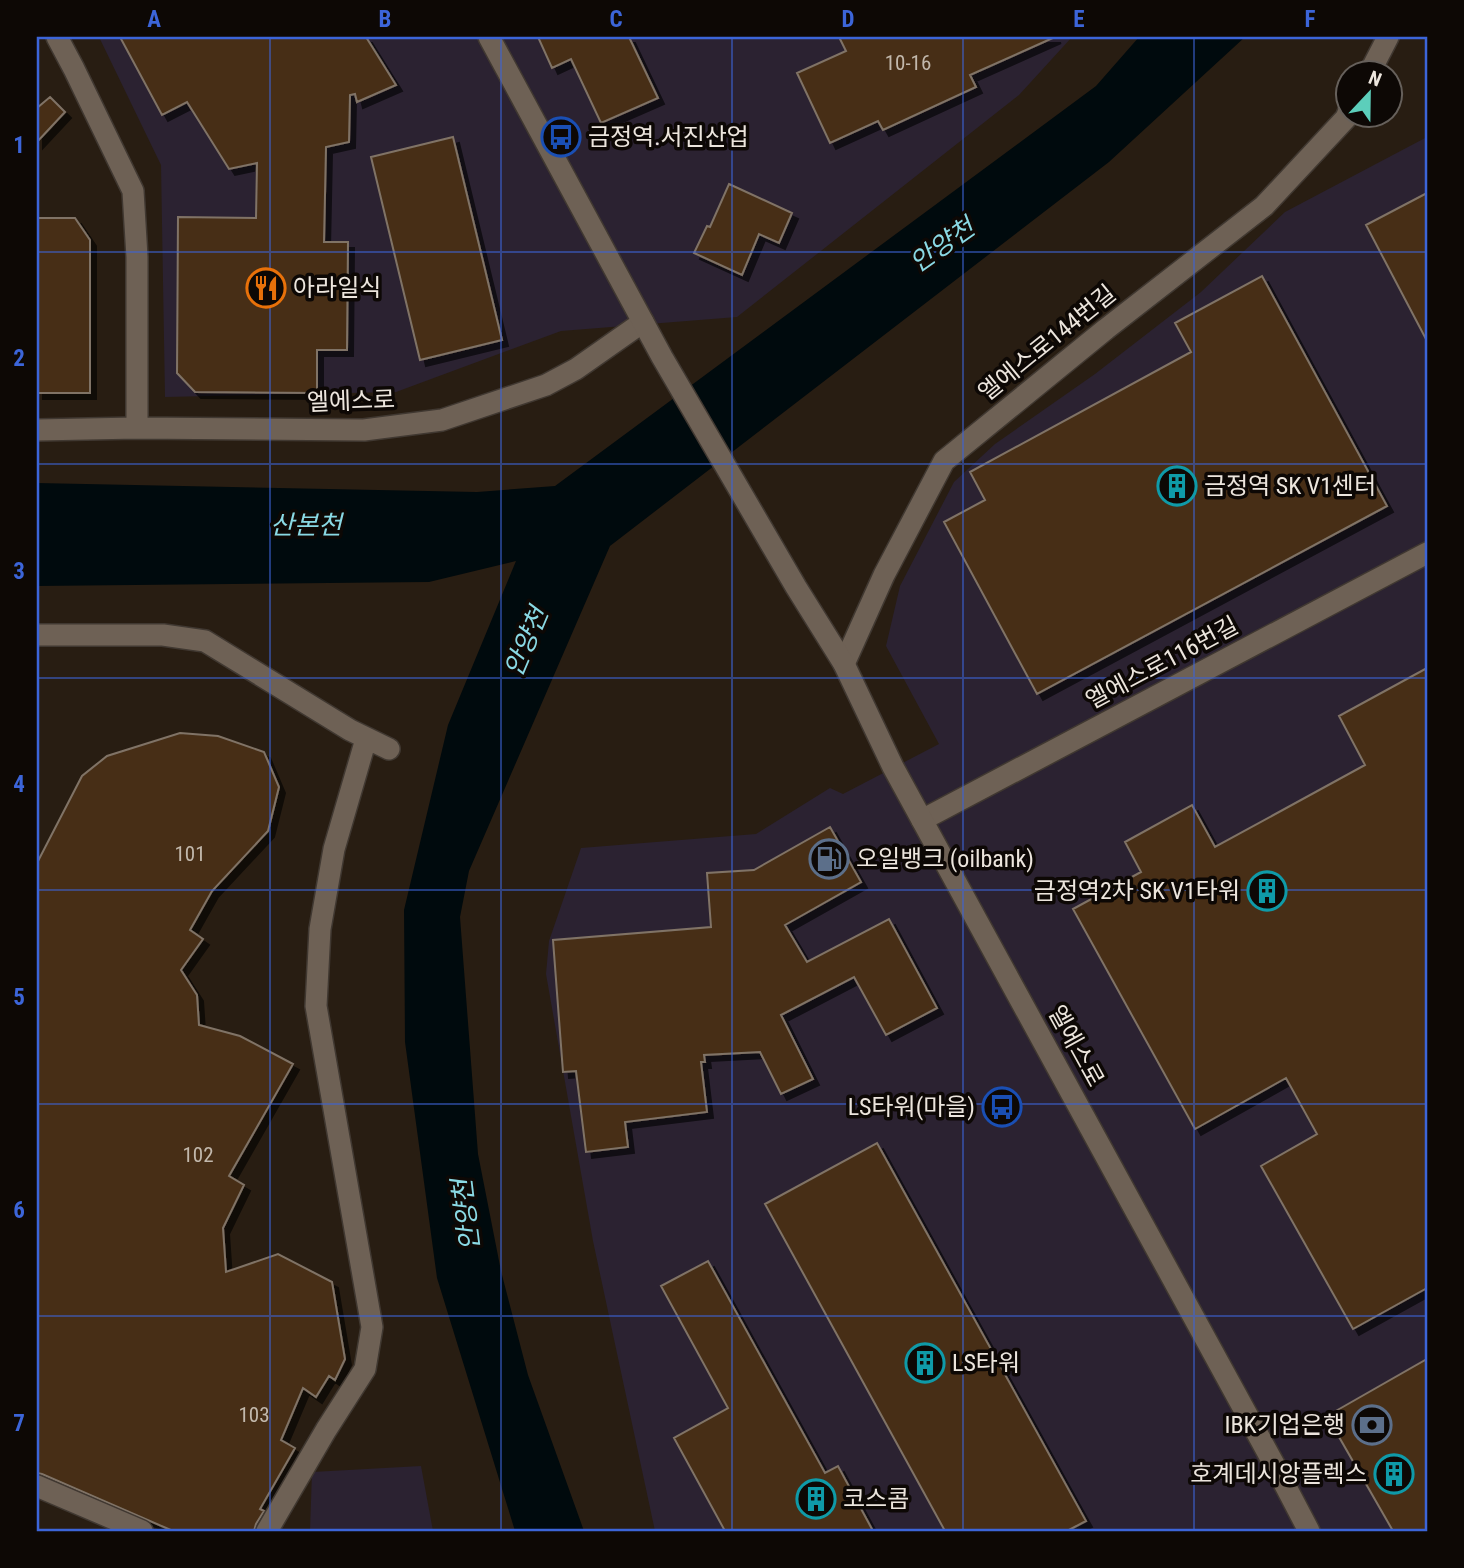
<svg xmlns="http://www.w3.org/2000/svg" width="1464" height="1568" viewBox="0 0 1464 1568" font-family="'Roboto Condensed','Noto Sans KR',sans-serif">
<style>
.industrial{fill:#2b2231}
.water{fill:#000a0d}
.building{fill:#462f18;stroke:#807366;stroke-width:2;filter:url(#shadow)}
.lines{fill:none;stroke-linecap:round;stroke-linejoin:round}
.minor-casing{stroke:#403831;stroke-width:24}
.tertiary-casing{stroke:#403831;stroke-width:24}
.minor{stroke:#6e6155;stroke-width:21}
.tertiary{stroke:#6e6155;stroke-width:21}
.grid{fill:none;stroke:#3c65d9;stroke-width:2;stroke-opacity:0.55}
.labels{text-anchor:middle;stroke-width:7;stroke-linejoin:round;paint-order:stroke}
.number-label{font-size:21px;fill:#c2b8ac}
.poi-label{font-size:24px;fill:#ece5dd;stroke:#0d0805;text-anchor:start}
.street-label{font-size:24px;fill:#ece5dd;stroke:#0d0805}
.water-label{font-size:26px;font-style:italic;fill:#8ad9e4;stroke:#0d0805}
.neatline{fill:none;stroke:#3c65d9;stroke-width:2.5}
.grid-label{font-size:23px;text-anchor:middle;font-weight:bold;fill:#3c65d9}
</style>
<defs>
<filter id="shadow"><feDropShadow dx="6" dy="6" stdDeviation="0" flood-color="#0009"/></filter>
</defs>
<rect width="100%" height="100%" fill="#281d12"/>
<path class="industrial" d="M99,37h973l-53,58 -282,222 -176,14 -165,61 -231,5 -4,-232z
M1427,137v1394h-772l-62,-290 -47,-267 3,-33 32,-93 175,-14 74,-46 13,6 96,-50 -53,-98 14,-60 54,-104 41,-38 100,-70 106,-82 84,-80z
M421,1466l12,65h-123l2,-59z"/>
<path class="water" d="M1139,37h106l-136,125 -499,384 -141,325 -9,46 18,237 23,117 27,104 56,156h-69l-78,-253 -32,-236 -1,-132 44,-185 68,-164 -87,21 -392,4v-103l440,9 78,-6 541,-400z"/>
<path class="building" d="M120,37h246l30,48 -39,17 -2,-8 -5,1 -1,47 -23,5 -2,95h24l-1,108h-30v43l-122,-1 -18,-19 1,-156 78,1 1,-55 -28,6 -42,-67 -25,13z
M538,37h91l29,61 -57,25 -30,-64 -19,9z
M839,37h216l-85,38 6,12 -93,43 -5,-9 -48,22 -33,-70 49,-22z
M50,97l15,15 -28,30v-34z
M453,137l49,203 -82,20 -49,-203z
M729,184l63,29 -13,30 -20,-9 -17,41 -48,-22 13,-27 3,1z
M1427,193v148l-61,-116z
M37,218h38l15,22v153h-53z
M1262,276l125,230 -350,188 -93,-172 41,-22 -15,-28 221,-120 -16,-29z
M1427,668v620l-74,41 -92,-163 56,-32 -31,-56 -91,51 -122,-220 68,-37 -16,-30 67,-37 23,42 150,-82 -26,-49z
M180,733l38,3 46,16 15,35 -11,44 -56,60 -22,39 13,9 -22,31 16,25 2,30 41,11 53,28 -64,112 15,9 -21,43 3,44 52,-18 54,28 13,77 -10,21 -6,-4 -13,21 -13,-9 -22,52 14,8 -35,61 4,2 -8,13 -2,7h-81l-131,-57 -5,-1v-610l45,-87 25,-20z
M830,827l31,55 -76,43 22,37 82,-43 48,89 -51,27 -32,-58 -73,38 32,64 -32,15 -21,-42 -56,3 1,7h-4l6,50 -82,10 3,25 -42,5 -10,-81 -13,1 -10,-132 158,-13 -4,-54 47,-3z
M877,1143l209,378 -19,10h-122l-180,-327z
M708,1261l117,212 13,-7 35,65h-148l-51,-93 54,-30 -67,-122z
M1427,1359v172h-34l-66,-115z"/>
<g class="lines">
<g class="minor-casing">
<path id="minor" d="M57,37l17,32 59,122 4,66v171
M1369,74l19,-37
M37,430l100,-2 227,2 78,-10 104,-35 30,-16 67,-47
M37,635h126l42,6 145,89 39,19
M844,664l40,-89 60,-114 162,-132 158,-123 82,-88 2,-5
M922,820l505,-267
M37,1486l105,45
M267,1531l59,-101 39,-61 7,-42 -56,-321 4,-77 14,-80 32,-110"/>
</g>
<g class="tertiary-casing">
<path id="tertiary" d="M489,37l173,320 134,230 48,77 49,103 382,699 34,65"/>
</g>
<use href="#minor" class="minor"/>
<use href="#tertiary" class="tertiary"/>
</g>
<path class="grid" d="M270,37v1494M501,37v1494M732,37v1494M963,37v1494M1194,37v1494M37,252h1390M37,464h1390M37,678h1390M37,890h1390M37,1104h1390M37,1316h1390"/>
<defs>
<g id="bus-ring" transform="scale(2.0125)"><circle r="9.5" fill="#0d0805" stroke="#1a4fb4" stroke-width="1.5"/><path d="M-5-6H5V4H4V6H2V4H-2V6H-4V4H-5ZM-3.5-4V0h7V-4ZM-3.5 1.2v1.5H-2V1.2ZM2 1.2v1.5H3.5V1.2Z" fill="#1a4fb4"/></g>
<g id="restaurant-ring" transform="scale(2.0125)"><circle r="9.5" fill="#0d0805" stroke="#e8710a" stroke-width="1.5"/><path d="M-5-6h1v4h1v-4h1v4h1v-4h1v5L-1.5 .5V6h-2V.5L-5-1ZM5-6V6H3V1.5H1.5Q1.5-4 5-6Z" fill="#e8710a"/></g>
<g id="building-ring" transform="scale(2.0125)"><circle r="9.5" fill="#0d0805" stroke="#0f9aa8" stroke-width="1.5"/><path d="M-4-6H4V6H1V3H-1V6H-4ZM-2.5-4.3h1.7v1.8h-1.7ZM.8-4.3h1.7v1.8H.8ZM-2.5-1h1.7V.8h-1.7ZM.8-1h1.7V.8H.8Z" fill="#0f9aa8"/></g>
<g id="fuel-ring" transform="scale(2.0125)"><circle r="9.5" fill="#0d0805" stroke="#5c6f8a" stroke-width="1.5"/><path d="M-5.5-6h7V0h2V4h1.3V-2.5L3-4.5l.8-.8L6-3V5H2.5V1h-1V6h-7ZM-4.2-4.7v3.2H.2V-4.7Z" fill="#5c6f8a"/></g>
<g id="bank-ring" transform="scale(2.0125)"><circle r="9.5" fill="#0d0805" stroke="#5c6f8a" stroke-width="1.5"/><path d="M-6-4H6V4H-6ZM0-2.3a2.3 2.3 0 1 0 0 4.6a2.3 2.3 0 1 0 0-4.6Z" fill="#5c6f8a"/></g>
</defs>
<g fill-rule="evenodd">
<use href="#bus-ring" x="561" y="137"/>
<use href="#restaurant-ring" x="266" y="288"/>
<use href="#building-ring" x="1177" y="486"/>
<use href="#fuel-ring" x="829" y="859"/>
<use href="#building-ring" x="1267" y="891"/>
<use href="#bus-ring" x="1002" y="1107"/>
<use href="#building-ring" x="925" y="1363"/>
<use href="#bank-ring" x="1372" y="1425"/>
<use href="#building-ring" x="1394" y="1474"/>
<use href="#building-ring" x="816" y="1499"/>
</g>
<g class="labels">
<g class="number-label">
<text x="908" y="70">10-16</text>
<text x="190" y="861">101</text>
<text x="198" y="1162">102</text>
<text x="254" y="1422">103</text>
</g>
<g class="poi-label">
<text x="588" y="145">금정역.서진산업</text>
<text x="293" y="296">아라일식</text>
<text x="1204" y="494">금정역 SK V1센터</text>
<text x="856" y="867">오일뱅크 (oilbank)</text>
<text x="1240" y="899" text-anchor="end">금정역2차 SK V1타워</text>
<text x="975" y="1115" text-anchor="end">LS타워(마을)</text>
<text x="952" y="1371">LS타워</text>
<text x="1345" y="1433" text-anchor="end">IBK기업은행</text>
<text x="1367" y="1482" text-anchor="end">호계데시앙플렉스</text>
<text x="843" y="1507">코스콤</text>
</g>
<g class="street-label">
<text transform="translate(1047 343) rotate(-39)" y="8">엘에스로144번길</text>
<text transform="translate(351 401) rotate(-2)" y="8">엘에스로</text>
<text transform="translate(1162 663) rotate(-28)" y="8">엘에스로116번길</text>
<text transform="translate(1076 1046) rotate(61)" y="8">엘에스로</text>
</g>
<g class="water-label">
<text transform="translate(942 245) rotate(-35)" y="9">안양천</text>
<text x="306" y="534">산본천</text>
<text transform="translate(526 642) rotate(-67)" y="9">안양천</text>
<text transform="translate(466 1215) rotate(-97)" y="9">안양천</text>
</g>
</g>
<rect width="1464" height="1568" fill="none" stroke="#0d0805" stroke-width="77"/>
<g transform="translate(1369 94) rotate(22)"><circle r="33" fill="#0d0805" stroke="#66605b" stroke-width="2"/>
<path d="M0-5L12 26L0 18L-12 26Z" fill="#5ccebb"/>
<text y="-10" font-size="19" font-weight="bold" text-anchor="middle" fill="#ece5dd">N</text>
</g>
<rect x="38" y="38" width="1388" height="1492" class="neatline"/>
<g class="grid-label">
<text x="154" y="27">A</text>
<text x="385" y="27">B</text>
<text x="616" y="27">C</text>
<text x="848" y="27">D</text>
<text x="1079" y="27">E</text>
<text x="1310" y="27">F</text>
<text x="19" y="153">1</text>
<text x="19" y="366">2</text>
<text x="19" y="579">3</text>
<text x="19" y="792">4</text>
<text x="19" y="1005">5</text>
<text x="19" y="1218">6</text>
<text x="19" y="1431">7</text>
</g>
</svg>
